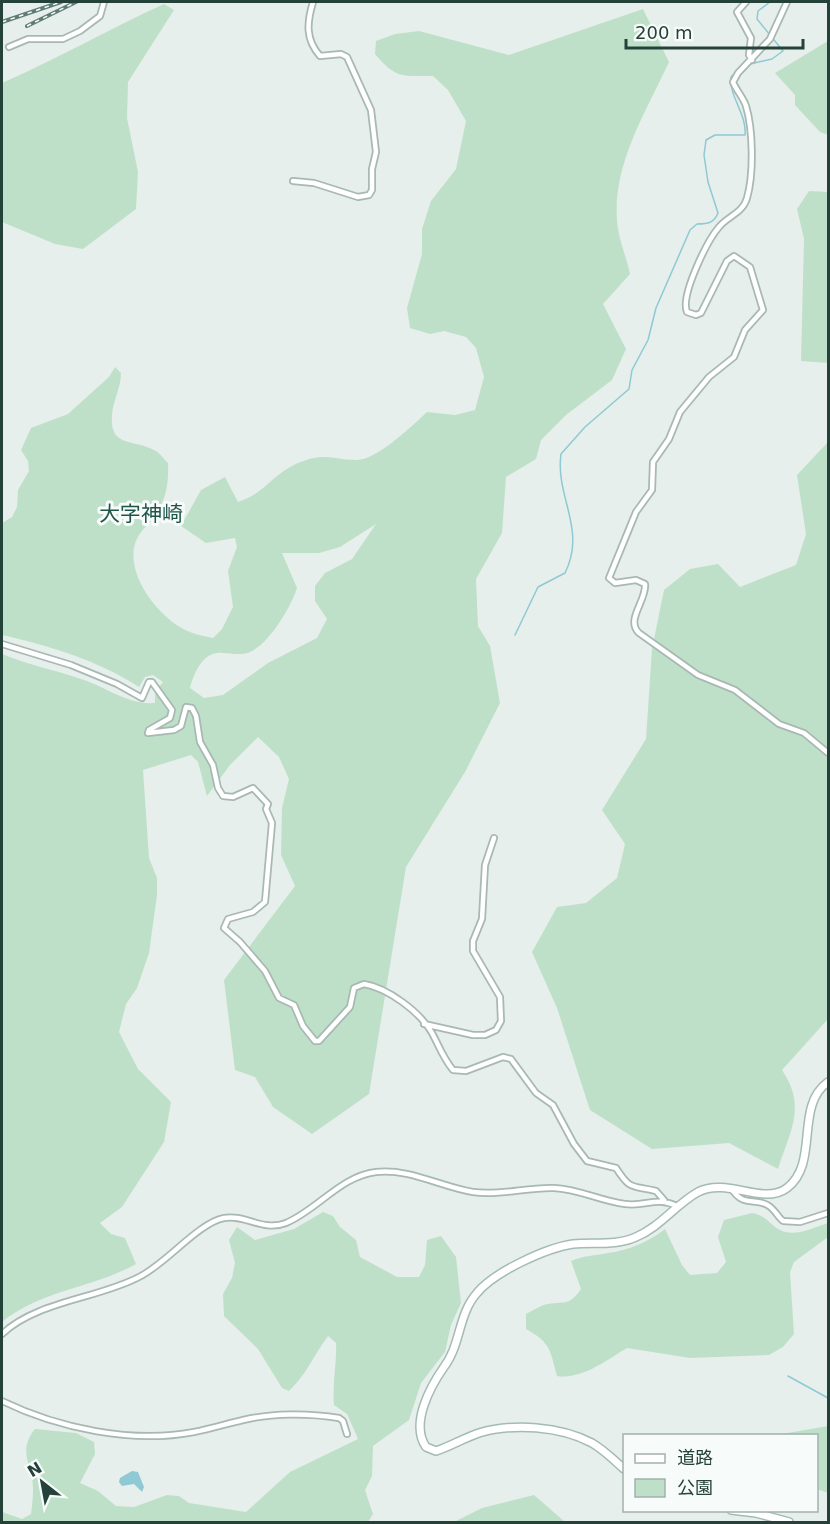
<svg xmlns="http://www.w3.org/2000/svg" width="830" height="1524" viewBox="0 0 830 1524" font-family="'DejaVu Sans','Noto Sans JP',sans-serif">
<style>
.green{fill:#bfe0c8;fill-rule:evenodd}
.water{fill:#8ec9d4}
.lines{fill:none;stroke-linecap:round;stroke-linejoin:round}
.stream{stroke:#8ec9d4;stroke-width:1.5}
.street-casing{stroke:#a8b8b2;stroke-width:8}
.secondary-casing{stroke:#a4bbb3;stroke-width:10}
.street{stroke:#fff;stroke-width:4.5}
.secondary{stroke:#fff;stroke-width:7}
.rail-casing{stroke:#5f7d75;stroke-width:4}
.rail{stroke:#f7fbf9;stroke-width:1.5;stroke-dasharray:4.5;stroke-linecap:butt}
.labels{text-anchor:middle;stroke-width:6;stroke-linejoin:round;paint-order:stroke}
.quarter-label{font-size:21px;fill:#1f5548;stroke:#f7fbf9}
</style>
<rect width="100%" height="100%" fill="#e6efeb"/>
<path class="green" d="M164,4l10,6 -46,72 -1,36 11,54 -2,37 -53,40 -28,-5 -53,-22v-139c55,-24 107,-54 162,-79z
M643,9l26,53c-23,50 -56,101 -52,158 0,14 10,39 13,54l-27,30 23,45 -14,31 -46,35 -25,25 -5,19 -30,18 -4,56 -26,46 2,47 12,20 10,57 -35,69 -59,95 -37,227 -57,40 -39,-27 -18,-30 -20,-7 -11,-90 71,-94 -14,-31 1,-47 7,-29 -10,-22 -21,-20 -28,28 -23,31 -9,-34 -7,-7 -48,15 6,88 8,20v17l-8,58 -12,35 -11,16 -7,28 19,37 33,33 -7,40 -42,65 -22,16 11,11 14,4 11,26c-43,24 -95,26 -134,58v-668c26,11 53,16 79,25 26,8 46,26 74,24v-11l8,-10 -10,-7 -8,2 -6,10c-42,-27 -89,-41 -137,-52v-112l10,-6 5,-10 1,-17 11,-19 -1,-10 -7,-11 10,-22 37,-14 41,-37 6,-10 6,6c0,15 -8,27 -9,42 -3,33 23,24 42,35 5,2 10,9 14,13 1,21 -2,38 -15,56 -6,6 -14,14 -17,22 -13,33 25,80 54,91 7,3 15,4 23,6l9,-9 11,-22 -5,-36 9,-24 -2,-9 -29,5 -25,-17 20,-36 24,-13 13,25c28,-9 34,-28 60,-39 27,-11 32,-4 58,-3 20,1 57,-35 71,-48l28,3 20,-5 9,-33 -8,-29 -10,-11 -22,-6 -14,3 -20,-6 -3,-20 15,-54v-25l9,-28 25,-32 10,-48 -18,-31 -15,-14c-31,0 -37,3 -58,-22l1,-13 19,-7 24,-3 90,24zM376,524l-24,35 -27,14 -10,13v15l12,18 -10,19 -49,25 -45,32 -19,3 -14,-10c4,-15 13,-37 32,-35 10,0 18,3 28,-1 19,-8 41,-45 47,-64l-15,-35h37l21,-6z
M828,41v94l-8,-3 -25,-27v-10l-20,-22z
M809,191l19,1v171l-27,-2 3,-122 -7,-30z
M828,442v577l-46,51c25,37 8,61 -4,99l-49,-26 -77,6 -62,-39 -33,-102 -25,-56 25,-45 29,-4 31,-25 8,-34 -23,-34 44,-71 6,-90 12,-59 26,-21 28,-5 22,23 56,-22 10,-31 -9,-59z
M323,1212l10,4 7,11 16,13 4,17 37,20h22l6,-12 2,-25 14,-4 15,21 5,46 -10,22 -6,27 -24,31 -12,37 -36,26 -1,30 -7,14 8,24 -5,8h-366v-10l20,7 9,-5c1,-8 2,-16 2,-24 1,-23 -17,-38 2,-61l41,4 18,9 1,12 -15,29 18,8 18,15 18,1 33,-12 12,1 10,7 57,9 44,-40 68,-33 -11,-25 -13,-9c-2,-22 3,-41 2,-62l-8,-7c-15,20 -21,38 -39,55l-7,-3 -24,-39 -34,-33 -1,-22 9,-16 3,-15 -6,-23 8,-13 18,13 39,-11z
M752,1213c12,2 14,7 23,14 17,13 36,1 53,-4v14l-34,25 -4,10 4,62 -11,13 -14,8 -79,3 -63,-10c-20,12 -46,32 -70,28 -7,-26 -6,-33 -31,-47v-15c6,-3 15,-9 22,-10 18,-3 21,2 33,-15l-10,-28c15,-6 22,-5 37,-8 22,-3 40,-11 57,-24l17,36 8,10 27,-2 9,-11 -8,-25 6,-17z
M828,1426v67l-11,-4 -1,-53 -40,-1z
M534,1495l31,27h-111l28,-14z"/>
<path class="water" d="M132,1471l6,1 6,15 -2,5 -8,-8 -12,2 -3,-4 1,-4z"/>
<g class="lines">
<path class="stream" d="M750,64l22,-5 11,-8 -26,-32 1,-8 12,-9
M515,635l23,-48 27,-14c22,-44 -10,-76 -4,-119l24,-27 44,-38 3,-19 16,-30 8,-32 34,-78 7,-6c11,0 17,-1 21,-11l-10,-31 -4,-27 2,-15 9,-5h30c2,-21 -16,-38 -14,-58l9,-9
M788,1376l40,22"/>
<g class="street-casing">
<path id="street" d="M746,2l-9,10 14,26 -2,17 3,5
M787,2l-17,37 -32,34 -5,9c3,8 10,15 13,24 7,23 8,68 1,92 -4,15 -19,18 -28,29 -12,14 -39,69 -32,85l9,3 5,-2 26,-52 7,-5 16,11 13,43 -18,20 -11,27 -25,20 -29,35 -11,27 -16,23 -1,28 -16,22 -27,66 6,5 21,-3 9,4c2,16 -20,36 -6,49l59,42 37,15 44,34 25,9 24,20
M9,47l19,-8h35l17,-8 20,-15 4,-14
M293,181l21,2 44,14 11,-2 3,-5v-21l4,-17 -5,-42 -24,-53 -6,-3 -21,2c-15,-17 -13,-34 -7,-54
M2,644l69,21 46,19 25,14 7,-16h3l20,28 -2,8 -21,12 -1,3 26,-3 7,-4 5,-19 6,1 4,8 4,26 13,23 5,23 5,8 10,1 20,-9 15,16 -2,5 6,14 -7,79 -12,10 -25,7 -4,9 16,14 25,29 14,27 15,7 9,21 12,15h4l31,-34 4,-19 10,-4c24,4 56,28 68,49 7,13 11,25 21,37l13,1 37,-14 8,2 25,34 17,12 21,39 13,17 29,7c15,23 15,17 40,23l8,9
M424,1024l49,11h12l11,-5 5,-9 -1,-24 -27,-46v-10l9,-22 3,-54 9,-27
M731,1188c13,21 24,8 38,18 6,4 9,11 14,15l17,1 28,-9
M2,1334c35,-33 95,-35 137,-57 27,-13 59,-54 85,-59 21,-4 39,14 62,5 31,-13 55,-47 90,-51 33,-4 65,15 97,20 27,4 54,-5 81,-4 25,1 46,13 71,16 21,3 30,-8 52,2
M2,1401c56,27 130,43 192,31 16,-3 32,-8 49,-12 29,-7 66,-7 96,-2l4,3 4,13"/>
</g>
<g class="secondary-casing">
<path id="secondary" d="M624,1469c-10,-9 -20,-19 -32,-26 -32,-17 -79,-20 -113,-10 -15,5 -28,13 -43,18l-10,-4c-16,-23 4,-60 18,-80 17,-22 14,-53 33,-74 17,-21 69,-45 96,-49 21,-2 43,2 63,-7 24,-10 39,-32 62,-45 30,-15 65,14 89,-4 33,-25 7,-82 41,-106
M731,1510l25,3 33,9"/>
</g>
<use href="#street" class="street"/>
<use href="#secondary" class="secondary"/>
<g class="rail-casing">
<path id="rail" d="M2,22l59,-20
M27,26l49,-24"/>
</g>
<use href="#rail" class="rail"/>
</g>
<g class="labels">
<g class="quarter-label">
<text x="141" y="521">大字神崎</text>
</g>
</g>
<rect width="830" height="1524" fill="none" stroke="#24423a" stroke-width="6"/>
<rect x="623" y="1434" width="195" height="78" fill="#f7fbf9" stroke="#a3b1ad" stroke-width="1.5"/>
<rect x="635" y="1454" width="30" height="9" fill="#ffffff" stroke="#a3b1ad" stroke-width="1.5"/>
<text x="677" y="1464" font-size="18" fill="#24423a">道路</text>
<rect x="635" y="1479" width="30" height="18" fill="#bfe0c8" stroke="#a3b1ad" stroke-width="1.5"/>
<text x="677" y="1494" font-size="18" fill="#24423a">公園</text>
<g transform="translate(42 1482) rotate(329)" stroke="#f7fbf9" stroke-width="4.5" paint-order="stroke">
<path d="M0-4.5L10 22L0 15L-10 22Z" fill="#24423a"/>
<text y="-9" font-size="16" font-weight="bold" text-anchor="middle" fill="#24423a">N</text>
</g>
<path d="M626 39v9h177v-9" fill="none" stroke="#24423a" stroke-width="3"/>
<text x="635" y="39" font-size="18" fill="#24423a" stroke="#f7fbf9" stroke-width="4.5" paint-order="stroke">200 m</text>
</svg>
